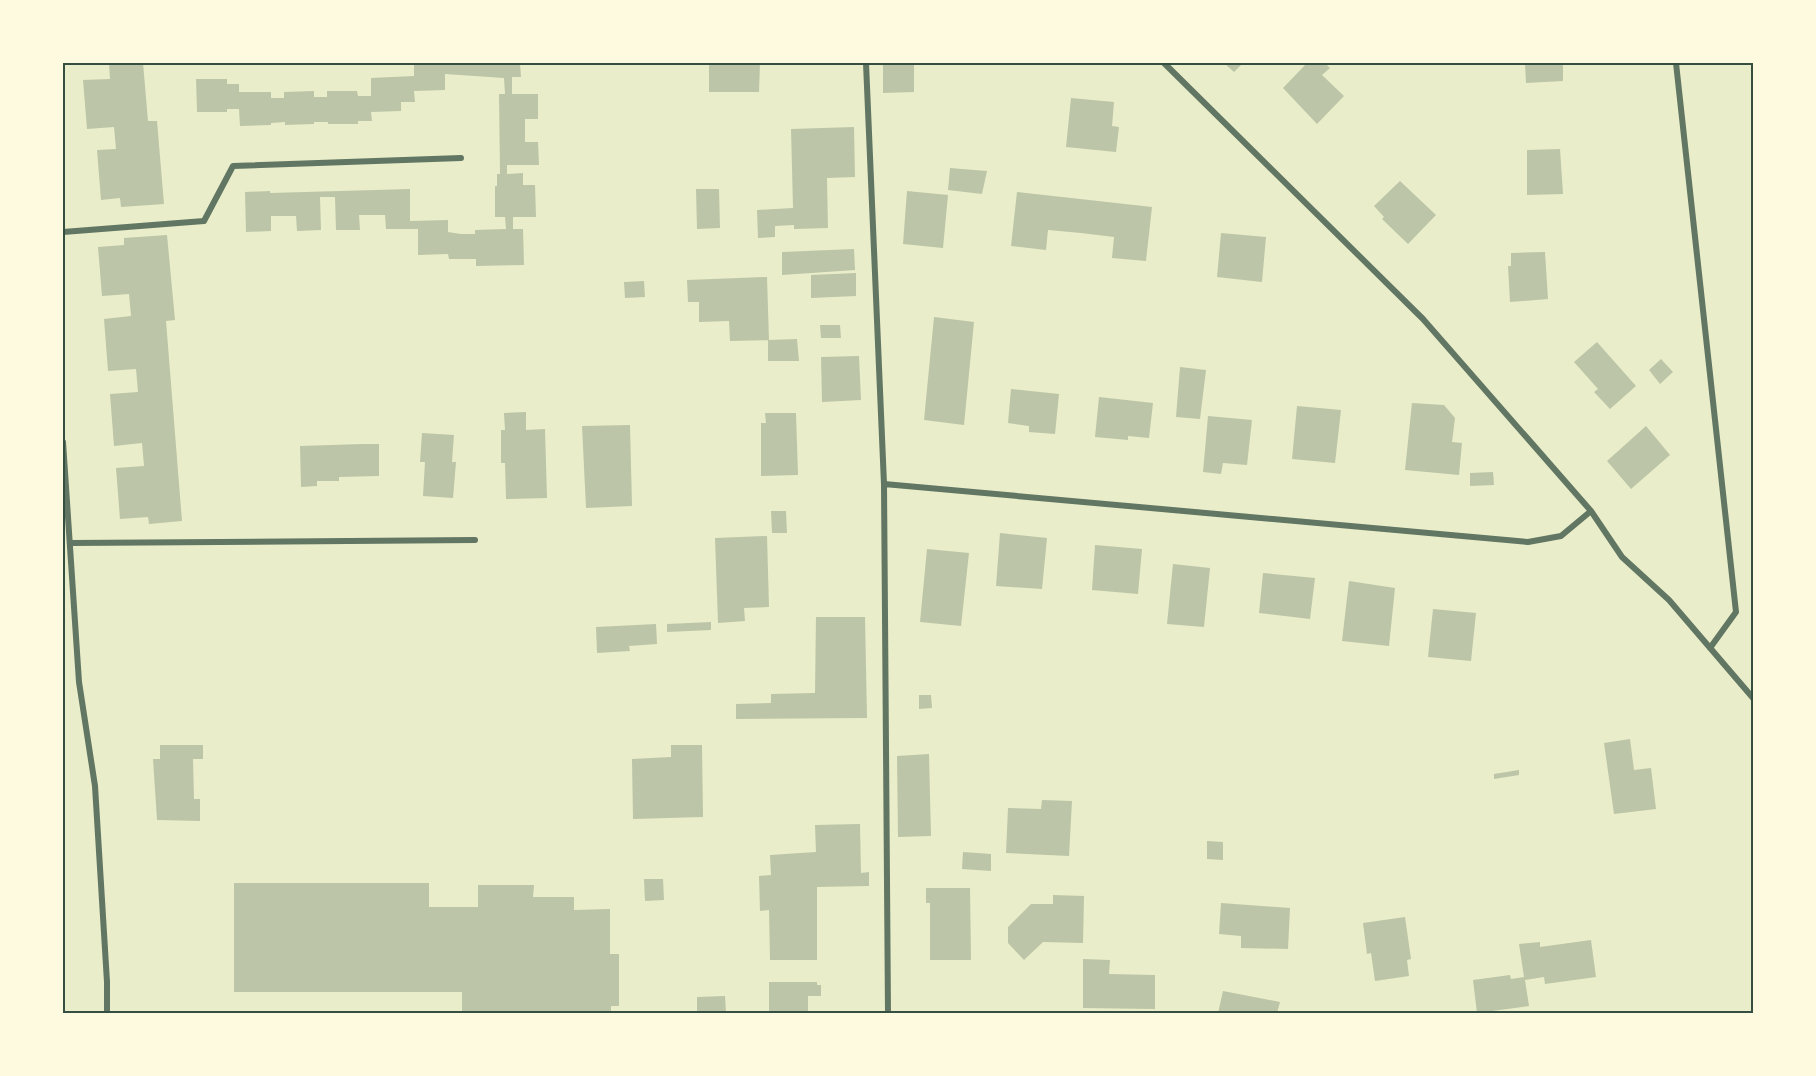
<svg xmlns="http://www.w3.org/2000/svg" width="1816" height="1076" viewBox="0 0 1816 1076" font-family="'DejaVu Sans',sans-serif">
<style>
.building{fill:#bcc5a7}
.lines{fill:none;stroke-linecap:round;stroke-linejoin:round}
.minor{stroke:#617663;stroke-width:6}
.neatline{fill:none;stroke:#344e41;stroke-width:2}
</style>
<rect width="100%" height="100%" fill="#e9edc9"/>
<path class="building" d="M109,63h34l5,58h9l7,83 -43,3 -1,-9 -19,2 -4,-50 19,-1 -2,-22 -27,2 -4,-49 27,-1z
M414,63h106l1,14h-9v17h26v25h-13v23h13l1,23h-32v9l16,-1v12h12l1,32h-23v12h10l1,36 -48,1v-7h-27l-1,-5 -30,1v-26h-32l-1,-14h-26l1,15h-24l-1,-33h-15l1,33 -24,1 -1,-15h-25v15l-25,1 -1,-40 25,-1v2l140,-4v32l38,-1v12l13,2h14v-4l31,-1 -1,-12h-10v-31h2v-12h3l-1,-80h6l-1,-16 -59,-4v16l-31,1 1,11h-14v9l-30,1 1,9h-14v3h-30v-2h-14v2l-29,1v-3l-14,1v2l-31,1 -1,-17h-12v3h-30l-1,-33h31v5h12v8h32v6h13v-6l30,-1v6h13v-6h30l1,5h13v-18l43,-2z
M709,63h51l-1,29h-50z
M883,63h31v29l-31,1z
M1224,63h19l-9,9z
M1307,63h21l-1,2 3,3 -8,7 22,21 -27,28 -34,-36z
M1525,63h38v18l-37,2z
M1071,98l43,4 -2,24 7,1 -3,25 -50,-5z
M854,127l1,50 -28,1 1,50 -34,1v-4l-19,1v11l-17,1 -1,-28 36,-2 -2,-79z
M1560,149l3,45 -36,1v-45z
M950,168l37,3 -5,23 -34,-4z
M1400,181l36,34 -28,29 -26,-25 2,-2 -10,-11z
M696,189h23l1,39 -23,1z
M907,191l41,4 -5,53 -40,-4z
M1017,192l135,15 -6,54 -34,-3 2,-21 -33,-4 -33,-3 -2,20 -35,-4z
M1221,233l45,4 -4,45 -45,-5z
M167,235l8,85 -9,1 16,200 -33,3 -1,-7 -28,2 -4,-51 28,-2 -2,-23 -28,3 -4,-52 28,-2 -2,-23 -28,2 -4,-52 27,-3 -2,-22 -27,2 -4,-49 26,-2v-7z
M854,249l1,21 -73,5v-23z
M1545,252l3,47 -38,3 -2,-36h3v-13z
M856,273v23l-45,2v-23z
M767,277l2,63 -39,1 -1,-20 -30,1v-20h-11l-1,-22z
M644,281l1,16 -20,1 -1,-16z
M934,317l40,5 -10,103 -40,-5z
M820,325h20l1,13h-20z
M797,339l2,22h-31v-21z
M1597,342l39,44 -26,23 -16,-17 4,-3 -24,-27z
M859,356l2,44 -39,2 -1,-45z
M1661,359l12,13 -13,12 -11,-14z
M1180,367l26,3 -6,49 -24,-2z
M1011,389l48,5 -4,40 -26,-2v-6l-21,-3z
M1099,397l54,6 -4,35 -21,-2v4l-33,-3z
M1412,403l32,2 11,13 -3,24 10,1 -3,32 -54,-5z
M1297,406l44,4 -6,53 -43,-4z
M526,412v18l19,-1 2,69 -41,1 -1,-36h-4v-33h4l-1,-17z
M765,413h31l2,62 -37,1v-53h5z
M1208,416l44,4 -5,45 -24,-2 -2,11 -18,-2z
M630,425l2,81 -46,2 -4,-82z
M1646,426l24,29 -39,34 -24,-28z
M422,433l32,2 -2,27h4l-3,36 -30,-2 2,-34h-5z
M362,444h17v32l-40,1v4h-22v5l-16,1 -1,-41z
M1493,472l1,13 -24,1v-13z
M771,511h15l1,22h-15z
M1000,533l47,5 -5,51 -46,-3z
M767,536l2,71 -25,1 1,13 -27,2 -3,-85z
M1095,545l47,4 -4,45 -46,-4z
M927,549l42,4 -8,73 -41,-4z
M1173,564l37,4 -6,59 -37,-3z
M1263,573l52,5 -5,41 -51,-6z
M1349,581l46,7 -6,58 -47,-5z
M1433,609l43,4 -5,48 -43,-4z
M816,617h49l2,101 -131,1v-15l35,-1v-9l44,-1z
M711,622v8l-44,2v-8z
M656,624l1,20 -28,2 1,5 -33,2 -1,-26z
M919,695h12l1,13 -13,1z
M1630,739l4,31 17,-2 5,41 -42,5 -10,-71z
M160,745h43v14h-10l1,40h6v22l-43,-1 -4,-61h7z
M671,745h31l1,72 -70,2 -1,-60 39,-2z
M929,754l2,82 -33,1 -1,-81z
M1519,770v5l-25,4v-5z
M1042,800l30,1 -3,55 -63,-3 2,-45 33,1z
M860,824l1,49 8,-1v14l-52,1v73h-47l-1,-50 -9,1 -1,-35 12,-1 -1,-20 46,-3 -1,-27z
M1207,841l16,1v18l-16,-1z
M963,852l28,2v17l-29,-2z
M644,879h19l1,21 -19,1z
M234,883h195v24h49v-22h56l-1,12h41v13l36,-1v45h9v52h-8v7h-149v-21h-228z
M926,888h44l1,72h-41v-57h-4z
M1053,895l31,1 -1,47 -40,-1 -19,18 -16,-17v-16l23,-23h22z
M1221,903l69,5 -2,41 -47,-1v-12l-22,-2z
M1405,917l6,42 -4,1 2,16 -34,5 -4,-28 -4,1 -4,-31z
M1591,940l5,37 -51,7 -1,-7 -19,3 4,26 -52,7 -4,-33 37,-5 1,4 13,-2 -5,-33 21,-2v5z
M1083,959l27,1 -1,14 46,1v34l-72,-1z
M769,982h48v3h4v11h-13v17h-39z
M1223,991l57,11 -3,11h-59z
M725,996l1,17h-29v-16z"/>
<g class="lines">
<path class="minor" d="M866,63l18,421 4,529
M1164,63l259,256 168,192 31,46 47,43 84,98
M1676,63l60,549 -26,36
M63,232l141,-11 29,-55 228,-8
M63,442l16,240 16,104 12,196v31
M884,484l644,58 33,-6 30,-25
M71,543l404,-3"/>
</g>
<rect width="1816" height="1076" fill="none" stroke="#fefae0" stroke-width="129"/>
<rect x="64" y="64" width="1688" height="948" class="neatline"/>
</svg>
